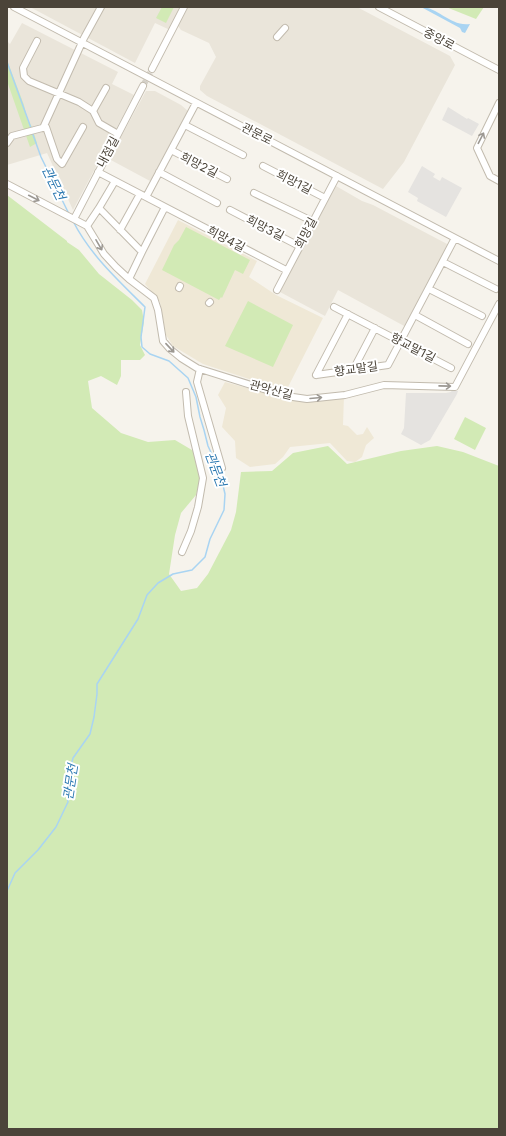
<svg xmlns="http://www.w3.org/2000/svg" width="506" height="1136" viewBox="0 0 506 1136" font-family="Inter,'Noto Sans KR',sans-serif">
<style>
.residential{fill:#eae5da}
.education{fill:#efe8d6}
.green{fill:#d2eab5}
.parking{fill:#e5e3e0}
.water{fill:#a9d4f2}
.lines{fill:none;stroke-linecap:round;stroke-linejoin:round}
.stream{stroke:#a9d4f2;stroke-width:1.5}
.minor-tunnel{stroke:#d4d0c8;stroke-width:6;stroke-dasharray:6 3;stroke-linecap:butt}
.minor-casing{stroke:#c2bbae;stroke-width:8}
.minor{stroke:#fff;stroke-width:6}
.oneway{stroke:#9c9892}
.labels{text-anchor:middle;stroke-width:4;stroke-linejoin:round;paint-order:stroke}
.street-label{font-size:12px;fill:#4b4439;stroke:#fff}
.water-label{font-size:13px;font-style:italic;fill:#2e7ab2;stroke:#fff}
</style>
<rect width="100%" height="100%" fill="#f6f3ec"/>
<path class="residential" d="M30,7h152l-12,23 -15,-7 -20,40z
M188,7h169l93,49 5,9 -51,97 -21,27 -176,-93 -7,-6v-4l16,-29 -7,-14 -28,-13 -3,-4z
M22,23l96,49 -6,12 22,11 -61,115 -26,-57 -40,12v-124l3,3z
M146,91h9l26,14 7,6 -38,70 -41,-22z
M336,186l26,15 11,4 76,40 -43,82 -68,-37 -13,26 -45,-24v-3z"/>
<path class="education" d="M178,220l79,41 -8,16 27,18 47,23 -37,73 -83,-27 -30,-18 -7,-11 -6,-33 -15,-18z
M225,382l30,8h8l23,7 58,-1 -1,29 5,1 9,9 6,-1 4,-7 7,11 -8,7 -4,12 -7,5 -8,-1 -17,-18 -40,4 -7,10 -8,7 -25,3 -14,-9 -1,-17 -13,-14 4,-19 -8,-13z"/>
<path class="green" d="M162,7h12l-8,16 -10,-5z
M446,7h38l-8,12z
M7,60l17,45 3,13 5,9 5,16 -7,4 -23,-66z
M7,195l60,46v1l12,8 20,24 33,26 10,10 2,12 -4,23 5,10 -5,5h-19v16l-4,9 -16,-9 -13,5 4,27 29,25 27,9 27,-2 22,13 5,21 -6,21 -15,18 -6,22 -6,39 12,17 16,-3 11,-14 23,-44 5,-18 5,-40 31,-1 21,-18 35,-7 19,18 54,-13 36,-5 26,6 36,14v663h-492z
M186,227l64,33 -7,14 -8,-4 -13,28 -1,-1 -2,3 -57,-30 12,-25 5,-5z
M248,301l45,24 -20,42 -48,-21z
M465,417l21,11 -11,22 -21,-11z"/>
<path class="parking" d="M448,107l19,12 1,-1 11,6 -7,12 -30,-16z
M422,166l13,8 -2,3 7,4 2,-4 20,11 -16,29 -29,-16 1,-3 -10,-6z
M452,390l6,1 -1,3 -27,46 -9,5 -20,-11 3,-6 2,-35h40l5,-1z"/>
<path class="water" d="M421,7c17,0 30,20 49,17l-5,9 -3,-1 -2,-4z"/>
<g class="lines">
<path class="stream" d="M7,62l24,66
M32,132l9,25 28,57
M7,891l8,-18 23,-23 18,-23 12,-25 -1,-11 2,-18 4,-15 17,-24 4,-17 3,-23v-10l41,-65 9,-24 11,-12 15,-9 19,-4 13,-13 5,-18 14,-29 1,-16 -5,-22 -12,-26 -4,-16 -4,-13 -4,-20 -8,-19 -19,-17 -19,-7 -8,-7 -1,-10 4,-30c-26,-26 -55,-52 -72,-86"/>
<path class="minor-tunnel" d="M143,86l9,-17"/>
<g class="minor-casing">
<path id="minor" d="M14,7l485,254
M379,7l120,63
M277,37l8,-9
M37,41l-14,27 1,8 5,5 50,21 14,9 6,12 19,11
M152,69l32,-62
M499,103l-22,45 13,28 9,5
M93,111l13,-23
M185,125l58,30
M43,128l41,-90 17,-31
M7,143l5,-7 34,-9 11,32 5,5 21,-37
M171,150l56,29
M263,166l62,32
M98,172l188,98
M159,172l58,31
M115,181l-16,27 43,44 23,-45
M7,184l80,42 17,28 12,13 13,12 25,19 4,12 5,31 7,8 11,9 16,10 89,28 21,3 38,-4 39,-10 71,2 44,-83
M254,193l58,28
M146,197l50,-94
M230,210l69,36
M74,219l69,-133
M87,226l12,-18
M120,230l20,-36
M443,262l53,27
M129,279l13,-27
M179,288l1,-2
M429,289l53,27
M277,290l60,-114
M209,303l1,-1
M334,307l117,61
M415,315l53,29
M200,369l-3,13 25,86
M353,370l22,-42
M316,375l72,-10 67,-127
M316,375l32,-61
M182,552l9,-21 7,-24 5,-29 -15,-62 -2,-24"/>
</g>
<use href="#minor" class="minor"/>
</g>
<defs><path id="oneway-shaft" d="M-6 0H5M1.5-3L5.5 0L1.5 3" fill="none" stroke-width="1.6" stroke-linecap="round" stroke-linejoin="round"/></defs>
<g class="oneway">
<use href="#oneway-shaft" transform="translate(481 138) rotate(-63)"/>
<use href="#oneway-shaft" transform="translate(34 198) rotate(27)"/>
<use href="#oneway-shaft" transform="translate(99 245) rotate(60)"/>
<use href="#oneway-shaft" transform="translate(170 348) rotate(47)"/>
<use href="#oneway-shaft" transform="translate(445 386) rotate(1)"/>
<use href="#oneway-shaft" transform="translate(316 398) rotate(-5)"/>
</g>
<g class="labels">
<g class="street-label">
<text transform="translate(439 39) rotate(28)" y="4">중앙로</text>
<text transform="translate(257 134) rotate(27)" y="4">관문로</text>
<text transform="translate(108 152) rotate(-62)" y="4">내점길</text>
<text transform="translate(199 165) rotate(27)" y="4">희망2길</text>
<text transform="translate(294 182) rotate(27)" y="4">희망1길</text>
<text transform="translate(265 228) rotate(27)" y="4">희망3길</text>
<text transform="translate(306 233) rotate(-62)" y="4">희망길</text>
<text transform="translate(226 239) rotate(28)" y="4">희망4길</text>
<text transform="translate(413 348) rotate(28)" y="4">향교말1길</text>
<text transform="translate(356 369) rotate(-8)" y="4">향교말길</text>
<text transform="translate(271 390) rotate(15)" y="4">관악산길</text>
</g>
<g class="water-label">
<text transform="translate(54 183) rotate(64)" y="5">관문천</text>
<text transform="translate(216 469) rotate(69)" y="5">관문천</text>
<text transform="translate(70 782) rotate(-81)" y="5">관문천</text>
</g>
</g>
<rect width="506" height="1136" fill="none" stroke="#4b4439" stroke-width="16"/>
</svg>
